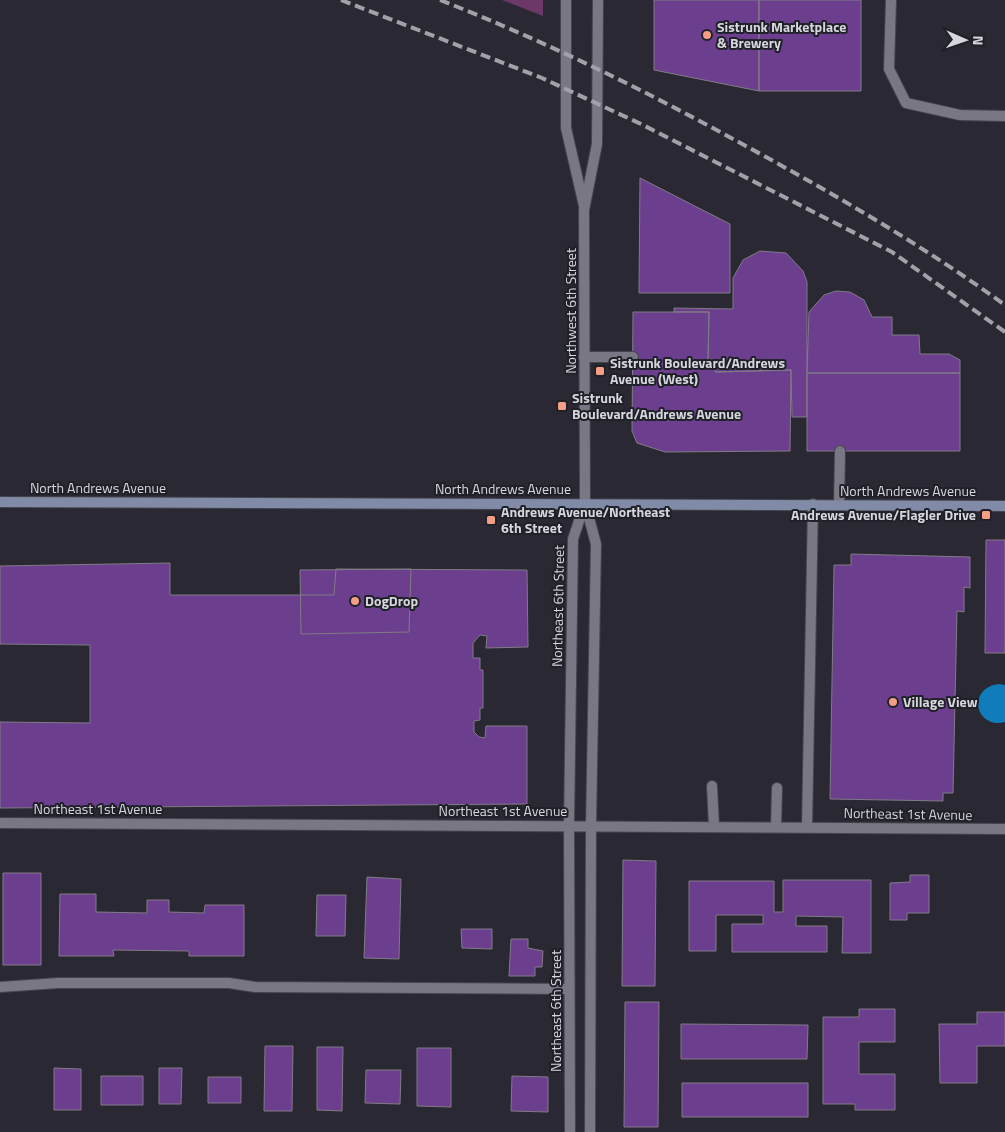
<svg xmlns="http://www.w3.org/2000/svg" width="1005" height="1132" viewBox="0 0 1005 1132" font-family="'Titillium Web',sans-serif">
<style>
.green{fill:#6c3867}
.water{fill:#107cba}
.building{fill:#6b3f8d;stroke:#817b86}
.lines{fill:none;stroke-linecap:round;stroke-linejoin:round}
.service-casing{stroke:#45454d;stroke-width:12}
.minor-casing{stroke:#45454d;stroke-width:12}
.tertiary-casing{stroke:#45454d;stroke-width:12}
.secondary-casing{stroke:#45454d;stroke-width:12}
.service{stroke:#787783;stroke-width:10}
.minor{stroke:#787783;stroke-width:10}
.tertiary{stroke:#787783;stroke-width:10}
.secondary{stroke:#818aa7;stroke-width:10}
.rail{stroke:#a1a1a9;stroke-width:4;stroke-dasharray:10 5;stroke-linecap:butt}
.poi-dot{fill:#f49e86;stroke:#202029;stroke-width:2}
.labels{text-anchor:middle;stroke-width:4;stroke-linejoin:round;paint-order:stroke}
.poi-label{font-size:14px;font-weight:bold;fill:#d6d6dd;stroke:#202029;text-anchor:start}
.street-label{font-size:14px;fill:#d6d6dd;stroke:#202029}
</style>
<rect width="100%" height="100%" fill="#2a2933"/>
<path class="green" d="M502,0h41v16z"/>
<path class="water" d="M998,684l7,1v37c-29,8 -39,-33 -7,-38z"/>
<path class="building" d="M654,0h105v91l-105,-21z
M759,0h102v91h-102z
M640,178l90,46v69h-91z
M760,251l26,2 17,18 4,11v135h-15l-1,-47 -75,2 -8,-10 1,-50h-35v-4l59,1v-31l10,-18z
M836,291l14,1 14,8 8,17h20v18h27l1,19h29l11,6v13h-153l2,-61 15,-17z
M633,312h76l-1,50 8,10 75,-2 -1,81 -125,1 -28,-9 -5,-12z
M807,373h153v78h-153z
M986,540h19v113h-20z
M851,554l119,3v31l-6,-1v25l-7,-1 -4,182h-10v8l-113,-2 4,-234h17z
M170,563v32h164l2,-26 191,1 1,77 -42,1 1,-12 -7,-1 -7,8v15h7v12h3v38h-3v12l-6,1v11l5,5 6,1 1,-12h41v78l-527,4v-86l90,1v-78l-90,-1v-78z
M411,569l-2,63 -108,2 -1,-64z
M623,860l33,1 -1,125h-33z
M3,873h38v92h-38z
M910,875h19v38h-22v7h-17v-37l20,-1z
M367,877l34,2 -2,80 -35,-1z
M783,880h88v73h-29l1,-36 -47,-1v10h31v26h-95v-28h31v-9h-47v36h-27v-70h85v31h9z
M60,894h36v18l51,1v-13h22v12l35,1 1,-8h39v51h-55v-5l-76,-1 1,6h-55z
M317,895h29l-1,41h-29z
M461,929h31v20l-30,-1z
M511,939h17v9l15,3 -1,16h-7v9h-26z
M625,1002h34l-1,125h-34z
M859,1009h36v33h-36v32h36v36h-40v-6h-32v-87h36z
M977,1012h28v34h-28v37h-37l-1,-59h38z
M681,1024l127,1 -1,34h-126z
M265,1046h28l-1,65h-28z
M317,1047h26l-1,64 -25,-1z
M417,1048h34v59l-34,-1z
M54,1068l27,1v41h-27z
M159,1068h23l-1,36h-22z
M366,1070h35l-1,34 -35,-1z
M101,1076h42v29h-42z
M512,1076l36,1v35l-37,-1z
M208,1077h33v26h-33z
M682,1083h126v34h-126z"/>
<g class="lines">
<g class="service-casing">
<path id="service" d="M584,357h49
M839,505l1,-54
M712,786l2,40
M776,827l1,-39
M807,827l6,-323
M0,987l58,-4h171l26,4 314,2"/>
</g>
<g class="minor-casing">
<path id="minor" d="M891,0l-2,69 17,34 54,12 45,1
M0,823l1005,6"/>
</g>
<g class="tertiary-casing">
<path id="tertiary" d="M566,0v128l18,78
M570,1132l-1,-307 4,-286 12,-36
M590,1132l1,-307 5,-281 -11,-41 -1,-293 13,-66 1,-144"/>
</g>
<g class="secondary-casing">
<path id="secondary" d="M0,502l1005,4"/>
</g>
<use href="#service" class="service"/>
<use href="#minor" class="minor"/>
<use href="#tertiary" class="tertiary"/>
<use href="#secondary" class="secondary"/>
<path class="rail" d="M341,0l201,78 99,46 251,128 113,80
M440,0c105,41 206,91 304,145 90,49 178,100 261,160"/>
</g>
<g class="poi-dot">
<circle cx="707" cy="35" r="5"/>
<rect x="595" y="366" width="10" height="10" rx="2.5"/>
<rect x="557" y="401" width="10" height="10" rx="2.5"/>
<rect x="981" y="510" width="10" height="10" rx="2.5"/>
<rect x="486" y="515" width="10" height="10" rx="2.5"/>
<circle cx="355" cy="601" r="5"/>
<circle cx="893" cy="702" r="5"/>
</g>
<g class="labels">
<g class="poi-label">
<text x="717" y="32">Sistrunk Marketplace<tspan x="717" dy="16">&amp; Brewery</tspan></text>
<text x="610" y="368">Sistrunk Boulevard/Andrews<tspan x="610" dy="16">Avenue (West)</tspan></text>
<text x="572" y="403">Sistrunk<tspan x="572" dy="16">Boulevard/Andrews Avenue</tspan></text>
<text x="501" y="517">Andrews Avenue/Northeast<tspan x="501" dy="16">6th Street</tspan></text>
<text x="976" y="520" text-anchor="end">Andrews Avenue/Flagler Drive</text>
<text x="365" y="606">DogDrop</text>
<text x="903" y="707">Village View</text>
</g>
<g class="street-label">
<text transform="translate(571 311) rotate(-90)" y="5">Northwest 6th Street</text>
<text x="98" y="493">North Andrews Avenue</text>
<text x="503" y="494">North Andrews Avenue</text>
<text x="908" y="496">North Andrews Avenue</text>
<text transform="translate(558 606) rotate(-89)" y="5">Northeast 6th Street</text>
<text x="98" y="814">Northeast 1st Avenue</text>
<text x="503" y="816">Northeast 1st Avenue</text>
<text transform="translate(908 814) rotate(1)" y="5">Northeast 1st Avenue</text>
<text transform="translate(556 1011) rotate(-90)" y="5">Northeast 6th Street</text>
</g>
</g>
<g transform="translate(965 40) rotate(92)" stroke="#202029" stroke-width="4" paint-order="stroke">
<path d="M0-4L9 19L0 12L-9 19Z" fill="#d6d6dd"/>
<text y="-8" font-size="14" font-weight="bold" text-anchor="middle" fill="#d6d6dd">N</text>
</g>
</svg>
